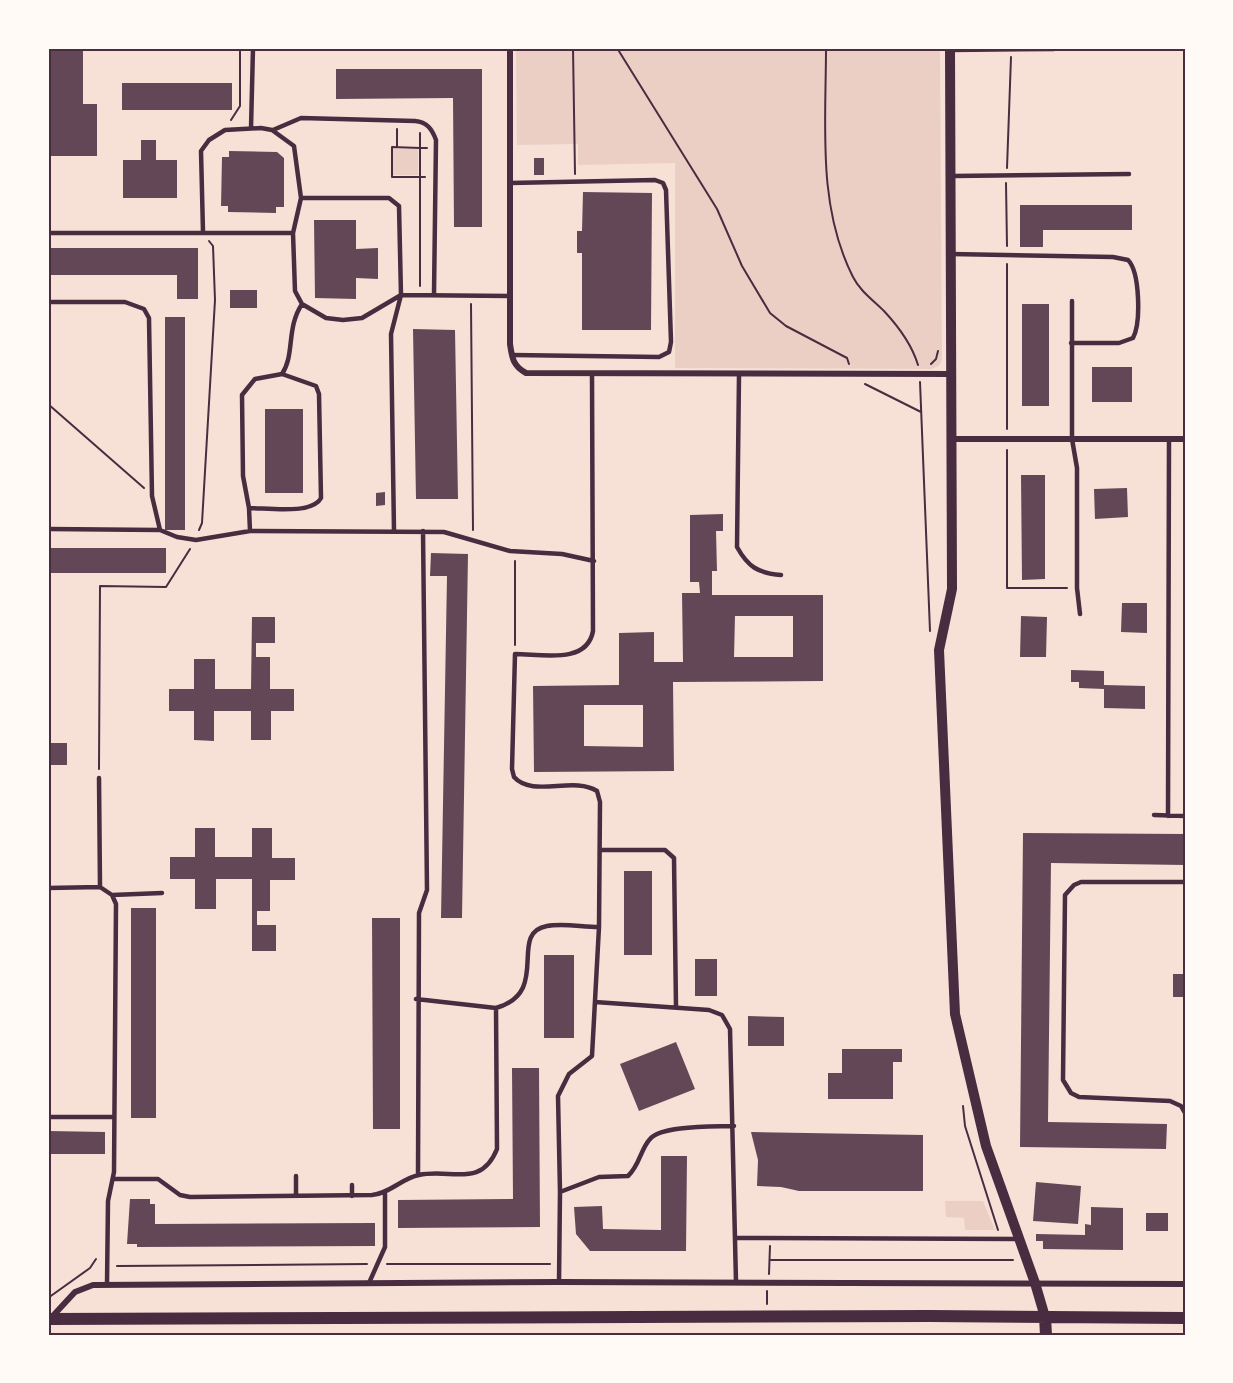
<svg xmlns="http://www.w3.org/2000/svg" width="1233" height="1383" viewBox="0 0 1233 1383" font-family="Overpass,sans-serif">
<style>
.green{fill:#ebcfc5}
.building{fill:#644757;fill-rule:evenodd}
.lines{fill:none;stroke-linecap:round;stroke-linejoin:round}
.path{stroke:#4a2c40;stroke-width:2}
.service{stroke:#4a2c40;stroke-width:4.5}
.minor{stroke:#4a2c40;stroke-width:6}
.tertiary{stroke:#4a2c40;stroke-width:10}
.secondary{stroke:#4a2c40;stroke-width:12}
.neatline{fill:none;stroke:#4a2c40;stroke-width:2}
</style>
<rect width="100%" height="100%" fill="#f7e1d7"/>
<path class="green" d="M516,48h424l2,312 -3,6 -8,3 -256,-1v-205l-97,2v-21l-61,1z
M393,149h25v26h-25z
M945,1201h38l12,29h-30l-1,-12 -18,-1z"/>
<path class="building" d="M48,48h35v56h14v52h-49z
M336,69h146v158h-28l-1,-129 -117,1z
M122,83h110v27h-110z
M141,140h15v20h21v38h-54v-38h18z
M229,151l48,1 7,6v49h-8v6l-48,-1v-6h-7l1,-49h7z
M534,158h10v17h-10z
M583,192l69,1 -1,137h-69v-77h-5v-22h5z
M1020,205h112v25h-89v17h-23z
M314,220h42v29l22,-1v31l-22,-1v21l-41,-1z
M48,248h150v51h-21v-24h-129z
M230,290h27v18h-27z
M1022,304h27v102h-27z
M165,317h20v213h-20z
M413,329l42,1 3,169h-42z
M1092,367h40v35h-40z
M265,409h38v84h-38z
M1021,475h24v104l-23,1z
M1127,488l1,29 -33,2 -1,-30z
M385,492v13l-9,1v-13z
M723,514v17h-7l1,40h-5v24h111v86l-150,1 1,89 -140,1 -1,-86 86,-1v-52l35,-1v30h29l-1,-69h18l-1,-11h-9v-67zM735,616h58v41h-59zM584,705h59v42l-59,-1z
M48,548h118v25h-118z
M431,553l37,1 -6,364h-21l6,-342h-17z
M1122,603h25v30l-26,-1z
M1021,616l26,1 -1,40h-26z
M252,617h23v26h-19v14h14v32h24v22h-23v29h-20v-29h-37v30l-20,-1v-29h-25v-22h25v-30h21v30h36z
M1071,670l33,1v14l41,1v23l-41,-1v-19l-25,-1v-6h-8z
M48,743h19v22h-19z
M195,828h20v29h37v-29h20v30h23v22h-25v31h-13v14h19v26h-24v-72h-36v30h-21v-30h-25v-22h25z
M1023,833l162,1v31l-134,-2 -3,259 119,2 -1,25 -146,-2z
M624,871h28v84h-28z
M131,908h25v210h-25z
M372,918h28v211h-27z
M544,955h30v83h-30z
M695,959h22v37h-22z
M1173,974h12v23h-12z
M748,1016l36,1v29h-36z
M676,1042l19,47 -56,22 -19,-47z
M842,1049h60v13h-9v37h-65v-26h14z
M512,1068h27l1,159 -142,1v-28l115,-1z
M48,1131l57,1v22h-57z
M751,1132l172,3v56h-124l-18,-4 -24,-1 1,-26z
M661,1156h26l-1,95h-96l-14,-17 -2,-27 28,-1 1,23 58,1z
M1036,1182l45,4 -3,38 -45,-3z
M130,1199h20v5h5v20l220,-1v23l-238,1v-3h-10z
M1091,1207l32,1v42l-80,-1v-8h-7v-7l49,1v-11l6,1z
M1146,1213h22v18h-22z"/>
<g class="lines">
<path class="path" d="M573,48l2,126
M617,48l100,161 25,57 28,47 16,13 61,32 2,6
M826,48c0,77 -9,158 27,229 7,14 20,23 31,34 14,15 28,34 34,54
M231,120l9,-14v-58
M420,133v15h7
M392,147l28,1v29h-28z
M397,147v-18
M1007,168l4,-111
M1006,183l1,63
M1007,264v165
M420,286v-109h5
M471,304l2,226
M931,364l5,-5 2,-8
M920,382l10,249
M865,384l56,28
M48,404l96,84
M1007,450v138h60
M199,530l3,-7 13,-223 -2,-54 -4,-5
M515,645v-84
M99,769l1,-183 66,1 24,-38
M963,1106l2,20 33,104
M770,1260h243
M387,1264h163
M117,1266l250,-2
M769,1274l1,-28
M48,1298l42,-30 6,-9
M767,1304v-13"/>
<path class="service" d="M950,50l104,-1
M251,128l2,-80
M273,130l28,-12 114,3c12,1 17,8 21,19l-2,154
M952,176l177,-2
M510,183l145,-3 8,3 3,7 5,152 -2,10 -10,5 -147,-2
M203,232l-2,-81 8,-11 16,-10 36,-2 11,2 22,16 7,52 -8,35 2,58 7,13 24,14 17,2 19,-2 39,-23 -2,-89 -10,-8h-88
M48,233h245
M951,254l162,3 15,3c12,12 13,63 5,78l-14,5h-48
M1072,301v138l5,29v120l3,26
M48,302h77l19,7 5,9 3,178 8,34
M282,374c13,-19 4,-46 20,-70
M592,375l1,256c-6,34 -52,23 -78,23l-3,115 2,8c19,21 59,-1 83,14l3,11 -1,125
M739,375l-2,172c11,20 21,26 44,28
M249,508c18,0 63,7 72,-10l-2,-104 -3,-8 -34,-12 -27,5 -13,16 1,81 6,32 1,23
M48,529l112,1 17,7 19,3 54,-9 194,1 66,19 52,3 32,7
M394,531l-3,-197 10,-39 109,1
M99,778l1,109
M1154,815l31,1
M1168,816l1,-377
M600,850h65l9,8 2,149
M1185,882h-104l-7,3 -9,10 -2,185 8,13 8,4 91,4 11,5 4,7
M48,888l52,-1 12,8 50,-2
M416,999l80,9c56,-16 11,-75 51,-82 16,-3 35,1 52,1l-7,129 -23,18 -11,22 2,96
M595,1002l114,8 13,5 8,14 6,253
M48,1117h66
M418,1175l1,-262 8,-23 -4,-359
M296,1176v20
M113,1179h45l22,16 10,2 182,-2c19,-2 30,-17 47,-20 32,-7 62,14 78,-26l-1,-141
M352,1185v11
M736,1238l283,1
M559,1282l1,-90 39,-15 29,-1c12,-11 12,-26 22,-37 12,-14 65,-12 84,-13
M369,1283l16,-36v-53
M107,1284l1,-83 6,-29 2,-268 -4,-9"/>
<path class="minor" d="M510,48v296c2,14 3,22 16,29l425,1
M951,439h234
M50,1319l25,-27 18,-7 466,-3 626,2"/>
<path class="tertiary" d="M950,48l2,541 -13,61 16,364 31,132 49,137 10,34"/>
<path class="secondary" d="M1045,1317l1,18
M48,1319l882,-3 255,2"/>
</g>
<rect width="1233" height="1383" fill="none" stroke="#fffaf5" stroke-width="99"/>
<rect x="50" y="50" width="1134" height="1284" class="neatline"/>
</svg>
